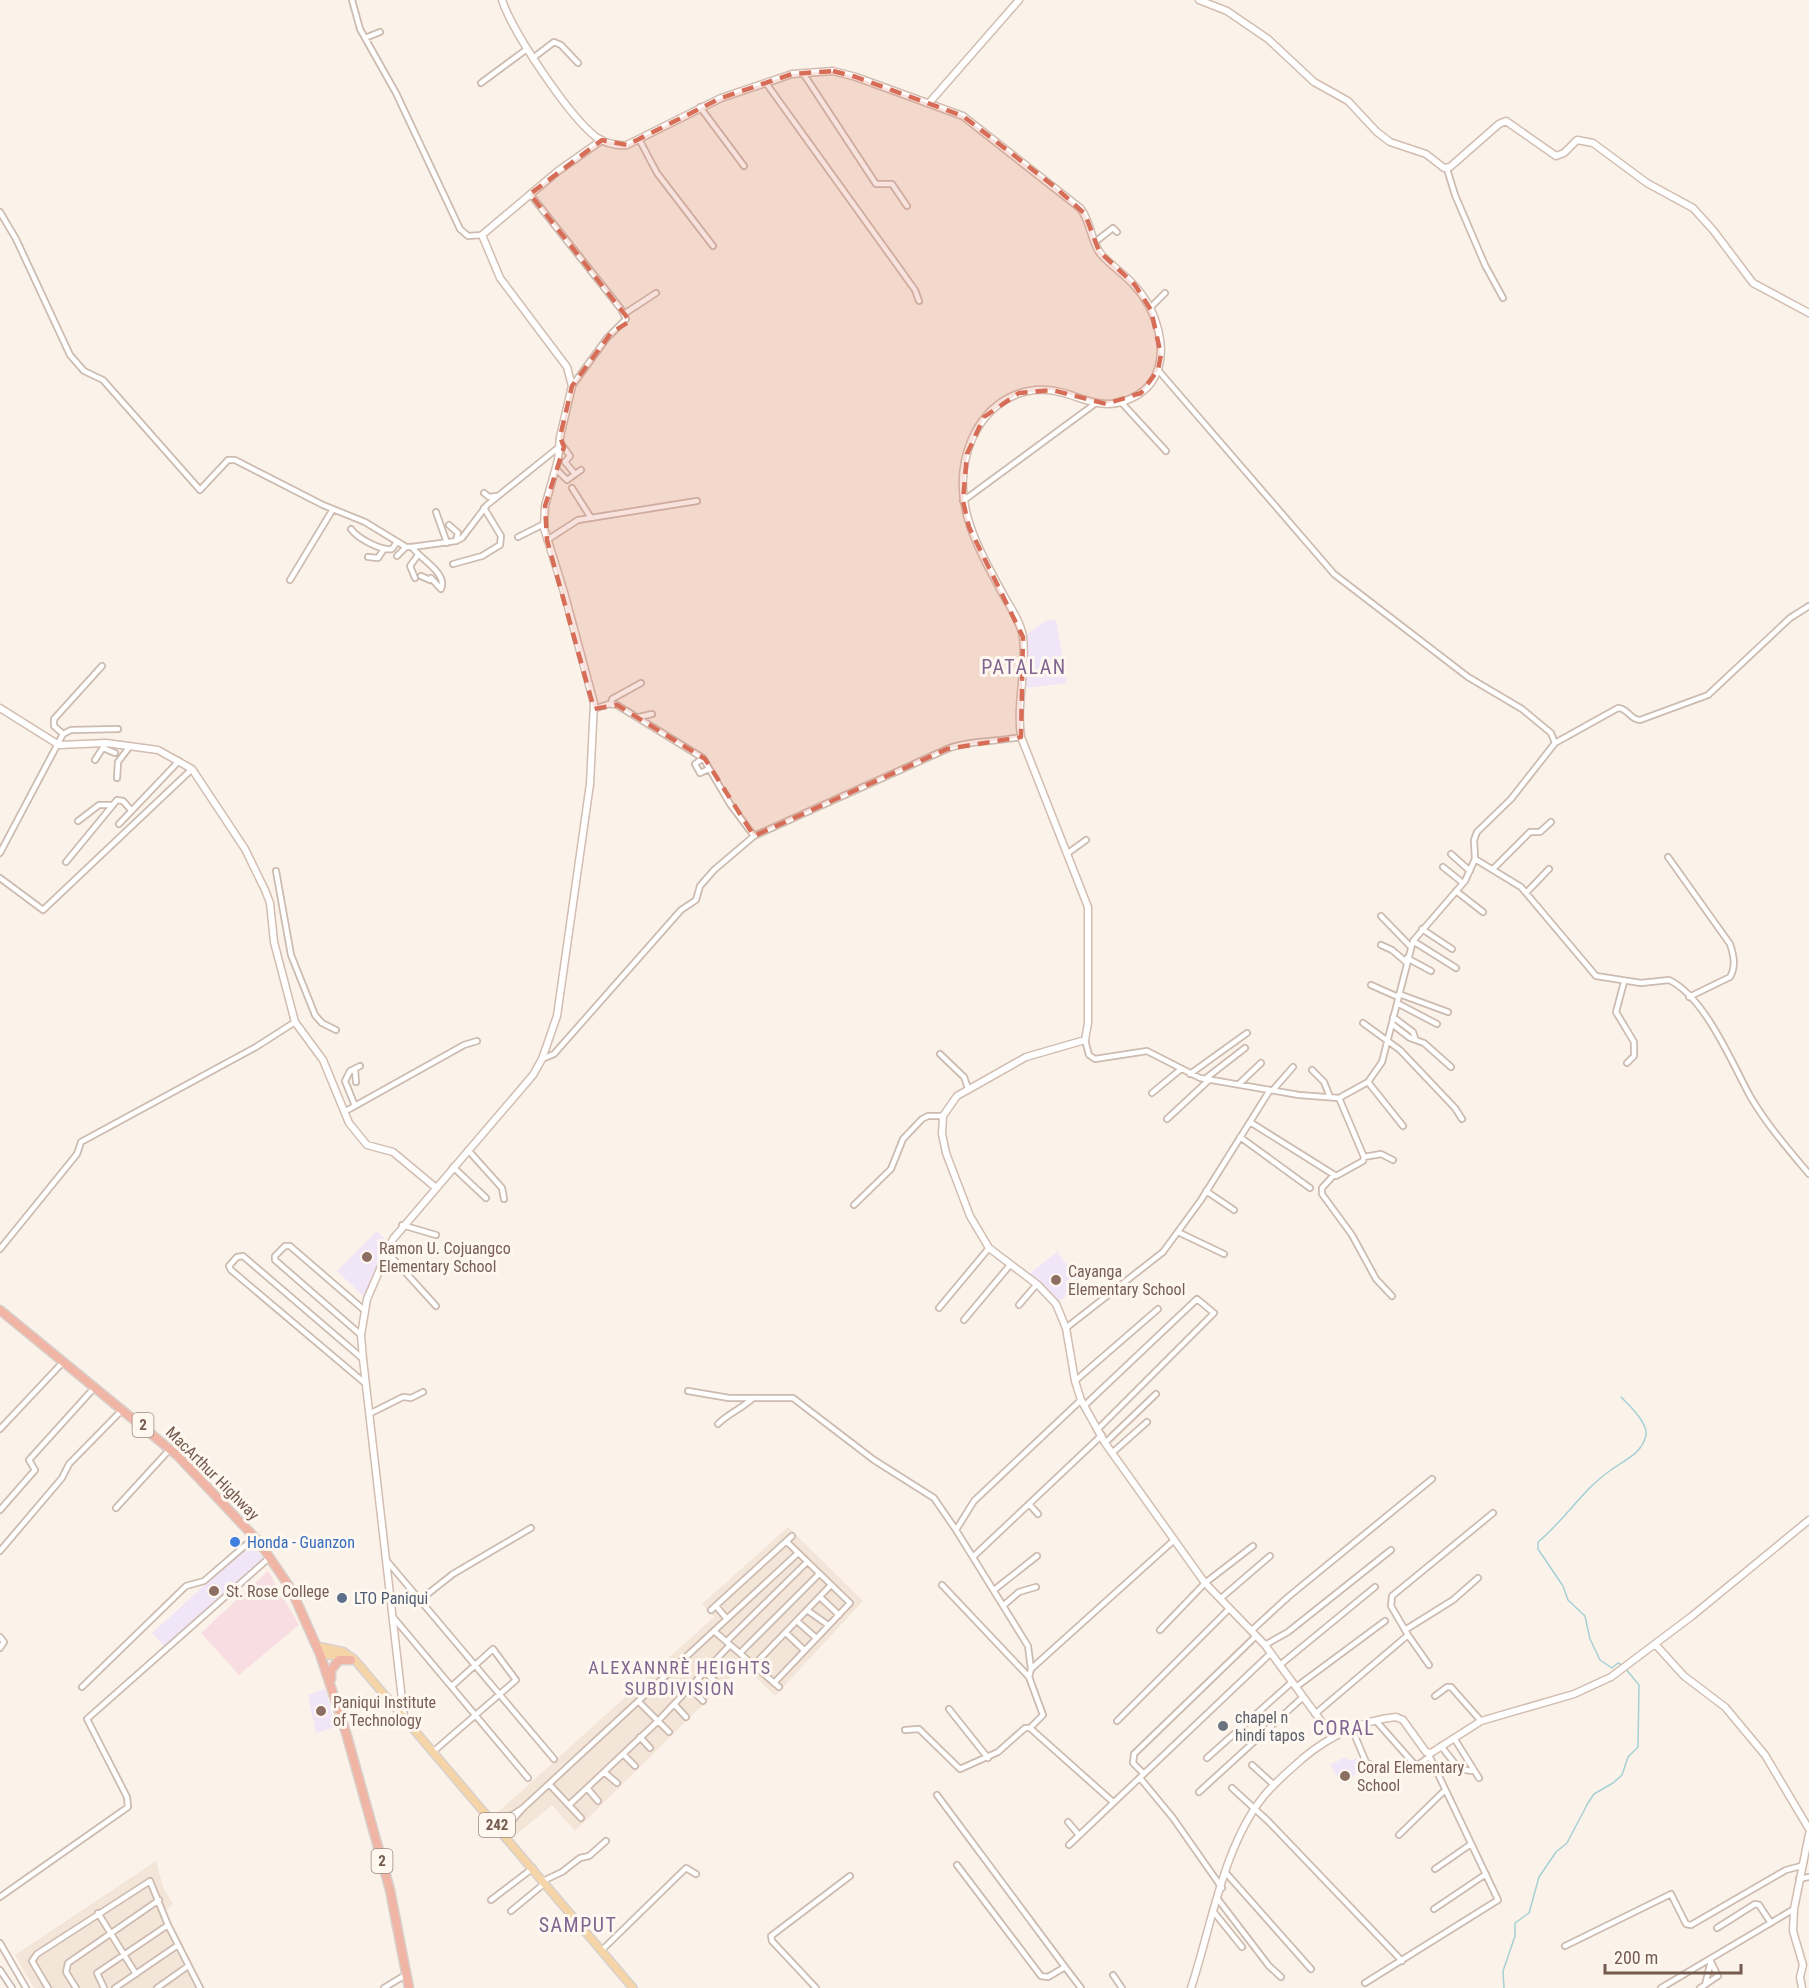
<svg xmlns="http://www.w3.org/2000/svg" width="1809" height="1988" viewBox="0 0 1809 1988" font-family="'Roboto Condensed',sans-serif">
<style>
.residential{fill:#f3e5d8}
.education{fill:#f0e6f8}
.medical{fill:#f8dde2}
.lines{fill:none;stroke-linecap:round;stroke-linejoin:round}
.stream{stroke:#a6d0d5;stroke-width:1.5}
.street-casing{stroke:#cdbbb0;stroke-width:8}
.secondary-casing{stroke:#d2bdb0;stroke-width:9}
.primary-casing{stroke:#d8d1cd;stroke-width:10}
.highway-casing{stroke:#d8d1cd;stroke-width:11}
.street{stroke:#fff;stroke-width:4.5}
.secondary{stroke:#fff;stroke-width:6}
.primary{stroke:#f5d4a7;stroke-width:7}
.highway{stroke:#f1b5a5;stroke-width:8}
.marked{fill:#d76d57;fill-opacity:0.2;stroke:#d76d57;stroke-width:4.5;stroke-dasharray:12 8;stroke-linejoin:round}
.education-dot{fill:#8d6e63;stroke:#fef8f0;stroke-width:2}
.shop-dot{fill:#3f7fe0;stroke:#fef8f0;stroke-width:2}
.service-dot{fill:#5c6f8a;stroke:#fef8f0;stroke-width:2}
.worship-dot{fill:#6b7280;stroke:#fef8f0;stroke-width:2}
.labels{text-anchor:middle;stroke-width:6;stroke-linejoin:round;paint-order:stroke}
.shield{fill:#fef8f0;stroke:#9e897f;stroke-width:1.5}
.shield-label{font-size:15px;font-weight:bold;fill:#755a4e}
.education-label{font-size:16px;fill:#785e54;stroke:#fef8f0;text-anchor:start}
.street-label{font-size:16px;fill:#755a4e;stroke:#fef8f0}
.shop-label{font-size:16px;fill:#366cbe;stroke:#fef8f0;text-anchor:start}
.service-label{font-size:16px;fill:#4e5e75;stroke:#fef8f0;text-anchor:start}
.worship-label{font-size:16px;fill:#5b616d;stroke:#fef8f0;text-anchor:start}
.neighbourhood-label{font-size:18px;letter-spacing:1.5px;fill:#806690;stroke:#fef8f0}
.quarter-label{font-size:20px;letter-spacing:1.5px;fill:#806690;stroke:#fef8f0}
</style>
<rect width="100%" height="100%" fill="#fbf3ea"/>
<path class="residential" d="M788,1527l75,74 -88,95 -32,-31 -168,166 -23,-26 -36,30 -19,-22 217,-196 -12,-13z
M156,1861l7,26 10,17 -8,7 40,77h-171l-19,-33z"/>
<path class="education" d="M1047,620h9l11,63 -40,5 -1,-54z
M377,1231l11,11 -24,55 -27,-26z
M1057,1252l25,32 -25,19 -29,-28z
M251,1543l14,18 -99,87 -14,-15z
M325,1689l11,38 -20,6 -8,-38z
M1345,1757l5,4 6,-3 7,11 -21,15 -12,-19z"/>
<path class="medical" d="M268,1571l31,54 -60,50 -38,-42z"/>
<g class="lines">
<path class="stream" d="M1621,1397c8,8 27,26 25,38 -4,19 -22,25 -35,35 -28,19 -47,51 -73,72v7l25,37 5,14 17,16 5,23 10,21 12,8 6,-5 4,2
M1504,1988l-1,-17 12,-35v-13l14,-10 10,-36 17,-25 11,-9 21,-40 6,-9 19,-11 9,-8 6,-18 10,-10 1,-62 -14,-17"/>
<g class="street-casing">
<path id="street" d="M352,0l8,29 36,64 64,136 8,7 14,-1
M365,38l15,-6
M533,58l21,-16 7,3 17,18
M803,73l73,111h16l15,22
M481,83l46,-34
M766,83l149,207 4,11
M700,107l44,59
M639,139l18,34 56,73
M1447,169l8,26 30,70 18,33
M530,194l91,115 5,10 -19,19 -35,48
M0,212l16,27 54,116 14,16 19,9 97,110 28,-30h7l88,45 42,17 41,25h6l44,-6 6,-3 25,-33 72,-58
M1095,242l18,-14 4,4
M1150,308l15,-15
M624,314l32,-21
M1121,402l45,49
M560,442l10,14 -5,6 10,12
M556,469l11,11 14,-10
M572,488l19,30
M484,493l5,4 8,-1
M963,501l133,-98
M436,512l11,31
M449,525l9,8 -2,8
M351,529c6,9 30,22 41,20l5,-7
M518,537l26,-13
M547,540l31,-20 119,-19
M412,547c9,13 36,26 29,42l-10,-11
M397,556l9,-9
M368,557l10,1 6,-9
M453,564l29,-8 18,-11 1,-9 -17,-28
M421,576l9,4
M415,578l-5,-12 8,-11
M290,580l43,-71
M611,704l1,-5 29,-16
M594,709l15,-5 8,1 86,53 27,46 24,32 193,-87c23,-9 49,-7 74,-12
M639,717l13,-3
M63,734l-9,-8v-7l48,-53
M1555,743l63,-35c10,0 12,12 22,12l68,-25 82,-77 19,-12
M103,748l12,5
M703,758l-8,6 5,9 9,-4
M95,760l11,-17
M117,778l1,-16 12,-16
M78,821l21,-16h14
M119,824l60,-63
M0,853l63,-119 8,-4 47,-1
M1068,853l18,-13
M1451,854l19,17
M1668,857l62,87c4,12 6,23 0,33l-41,20
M1475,859l46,28 75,89 45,7 28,-3c36,17 63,83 81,116 17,29 38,53 59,78
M66,862l51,-62 6,1 8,9
M1443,867l20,16
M1493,869l37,-37h10l11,-10
M276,871l15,84 24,60 7,8 14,7
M0,878l43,32 149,-141
M1456,891l27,21
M1526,893l23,-24
M1381,916l30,31
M1422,929l30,20
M1413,941l43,27
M1381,945l11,5 14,12
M1407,958l24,13
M1624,982l-8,30 18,30v14l-7,7
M1371,985l27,12
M1399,994l49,18
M1397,1003l40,21
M1393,1017l20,15 2,6
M1363,1023l37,27 55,58 7,11
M1392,1024l18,14 14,5 27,24
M1085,1040l4,15 6,4 52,-8 53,27 99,17 40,3 29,-16 14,-20 31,-121 52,-60 10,-22 -1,-19 3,-8 34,-33 44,-56 -4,-10 -29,-24 -54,-32 -134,-103 -176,-204
M940,1054l24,23 4,11
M542,1059l12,-5 127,-144 15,-10 4,-14 14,-16 40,-34
M355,1070l1,12
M1312,1070l12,12 6,15
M1190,1074l57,-41
M1205,1079l40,-31
M1368,1082l35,44
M1239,1084l22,-21
M1273,1090l20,-23
M1152,1093l29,-24
M355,1106l-10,-25 5,-10 10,-5
M344,1112l120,-67 13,-4
M1167,1119l43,-40
M1250,1122l86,54 27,-15 1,-4 -25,-59
M1240,1137l70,51
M468,1150l34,38 2,11
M1364,1157l17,-3 12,6
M453,1167l33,31
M1333,1176l-11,12v6l30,41 24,44 16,17
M1206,1191l28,19
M854,1205l37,-36 12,-30 19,-20 6,-3h15
M402,1225l34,10
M1178,1232l46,22
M0,1249l77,-95 4,-12 175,-95 39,-25
M387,1252l49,54
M1019,1305l18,-21
M939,1308l50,-60
M964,1320l46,-55
M1066,1328l97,-76 38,-52 69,-110
M361,1335l-86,-75v-4l10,-10h5l74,64
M363,1359l-120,-103 -6,1 -8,9 2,4 135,114
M1075,1381l83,-72
M688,1391l41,7h64l81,62 60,38 22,32 18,-29 107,-101
M1084,1406l113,-107 17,14 -116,116
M369,1414l34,-17 8,1 12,-6
M718,1424c11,-11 22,-14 35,-26
M0,1429l64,-68
M1105,1443l51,-49
M1112,1453l35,-31
M1029,1504l9,10
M116,1508l54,-59
M0,1510l35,-40 -6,-10 65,-72
M956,1530l72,116 3,23 -2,8 14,38 -13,13 83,74
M0,1551l62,-73 7,-14 54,-55
M974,1556l128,-121
M387,1561l167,198
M942,1585l87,92
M994,1590l43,-34
M820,1597l19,18
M1220,1599l50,-43
M420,1600l33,-26 78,-46
M1004,1605l15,-13 17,-5
M716,1606l11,13
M711,1610l81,-74
M807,1610l21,15
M393,1617l135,161
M797,1621l19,17
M1160,1630l45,-47 48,-37
M1405,1630l48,-30 25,-22
M714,1631l65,56
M1251,1631l37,-34 144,-118
M786,1633l18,17
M1408,1635l21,30
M0,1637l4,5 -4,6
M727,1641l80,-79
M1265,1645l23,-13 103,-82
M740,1653l79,-79
M718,1659l13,13
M754,1665l76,-79
M1280,1665l95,-78
M1031,1669l142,-128
M706,1673l12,11
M774,1683l76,-80 -63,-61
M82,1687l104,-101 18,-5 51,-44
M1296,1687l89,-66
M690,1688l13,13
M1435,1696l12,-9h4l30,34
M639,1702l30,30
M674,1704l12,13
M949,1709l39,49
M1315,1714l93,-79 -17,-29 1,-10 101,-83
M1117,1721l112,-112
M1377,1722l39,44 13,-9
M1352,1729l14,33 10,6
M905,1730l14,-1 41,40 38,-17 27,-24h5
M640,1737l10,11
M1454,1738l25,40
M1441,1746l18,23 13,2
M434,1751l82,-71 -23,-31 -41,37
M623,1754l12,12
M1207,1758l85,-76
M1252,1765l22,20
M604,1772l13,11
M1144,1774l-11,-11 1,-9 122,-118
M1140,1778l33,40 49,70
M549,1784l32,34
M587,1788l11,13
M1232,1788l36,33 134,140
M1199,1792l104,-95
M937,1795l128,172
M569,1805l89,-84 72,-76
M1068,1822l11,13
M497,1825l26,-17
M502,1832l21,-24 275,-255
M1399,1835l45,-44
M1069,1845l202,-192
M957,1865l84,111 7,1 17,-10 16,21
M1435,1869l36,-25
M1226,1873l85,96
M1799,1879l10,-2
M543,1881l19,-9 18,-14 9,-2 17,-15
M0,1897l128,-90 -1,-10 -40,-78 182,-161
M1217,1898l52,68 12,11
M491,1900l42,-32
M1434,1909l52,-35
M511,1911l34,-28
M1213,1911l29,36
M98,1913l38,61
M1717,1928l38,-24 4,1 12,18
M0,1943l26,45
M1565,1946l106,-52 15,30 5,1 95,-55 15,-4
M602,1950l84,-82 10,6
M0,1970l12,18
M1113,1975l9,13
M1365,1983l133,-83 -70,-147
M1705,1985l6,-24
M48,1988l-16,-27 5,-7 113,-73 18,44 32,63
M76,1988l-10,-16 2,-9 91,-63
M104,1988l-7,-15 71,-48
M115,1988l63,-43
M157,1988l31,-22
M384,1988l23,-14
M816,1988l-44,-47 -1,-5 79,-60
M1661,1988l133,-79
M1700,1988l18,-12 -8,-16"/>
</g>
<g class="secondary-casing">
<path id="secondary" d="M502,0c11,33 67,116 94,137 9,6 20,9 31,8l94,-47 71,-24 41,-3 23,6 107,39 117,92c11,13 10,31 20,45 9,11 23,20 33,31 23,24 39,69 18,99 -10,13 -28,21 -44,21 -15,0 -29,-7 -43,-11 -40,-11 -75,8 -92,46 -25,58 5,107 32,157 7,12 17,27 19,41 4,33 -7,66 -2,100l67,170v116l-3,17 -59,17 -69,39 -14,20 -1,18 4,19 24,63 19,32 49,37 18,19 10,24 9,53 6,19 24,43 100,140 60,62 67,91
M1199,0l28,11 41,28 46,43 34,19 29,31 13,10 36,12 18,14 6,-1 49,-43 7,-3 50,35 8,-3 13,-13 16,3 54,40 46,25 20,22 40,53 56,30
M929,103l90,-103
M0,708l59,37 47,-2 52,7 34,19 53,80 20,41 5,13 4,39 21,80 28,38 26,63 18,22 26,7 42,35
M1655,1644l29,32 41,31 40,48 44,74
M404,1717l-41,-358 -2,-24 6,-36 26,-60 140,-164 9,-16 15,-43 33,-232 4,-81 -30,-111 -20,-64 1,-22 13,-46 2,-23 12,-51 -5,-19 -67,-89 -18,-43 76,-64 44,-31
M1191,1988c20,-60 32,-141 72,-191 11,-14 26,-26 39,-38 26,-22 60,-39 94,-42l7,3 23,32 5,1 50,-32 93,-27 37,-17 81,-61 117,-96
M1802,1988l-2,-11 3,-12 -10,-34 1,-22 15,-75"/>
</g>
<g class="primary-casing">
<path id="primary" d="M317,1646l27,6 10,7 279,329
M320,1654l26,3"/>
</g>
<g class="highway-casing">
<path id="highway" d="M0,1310l178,146 81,86 32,47 29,65 27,82 43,154 19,98
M331,1679v-9l8,-10h12"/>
</g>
<use href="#street" class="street"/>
<use href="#secondary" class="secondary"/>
<use href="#primary" class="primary"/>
<use href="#highway" class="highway"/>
</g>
<path class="marked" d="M833,71l23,6 107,39 92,71 30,27 14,37 36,34 16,25 10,45 -3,15 -17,23 -35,11 -54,-14 -33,3 -35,24 -17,37 -4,47 6,26 54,110 -2,100 -74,12 -193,87 -49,-77 -88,-54 -23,4 -47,-169 -2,-34 19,-59 -4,-10 12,-51 39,-53 19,-12 -100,-127 72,-54 25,5 94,-47 71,-24z"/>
<g class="education-dot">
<circle cx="367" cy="1257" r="6"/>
<circle cx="1056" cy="1280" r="6"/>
<circle cx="214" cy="1591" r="6"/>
<circle cx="321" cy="1711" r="6"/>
<circle cx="1345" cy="1776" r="6"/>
</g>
<circle class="shop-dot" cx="235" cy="1542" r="6"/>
<circle class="service-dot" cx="342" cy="1598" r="6"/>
<circle class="worship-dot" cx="1223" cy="1726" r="6"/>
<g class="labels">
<g class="shield">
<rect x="132.5" y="1413" width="21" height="24" rx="4.5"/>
<rect x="479" y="1813" width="36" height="24" rx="4.5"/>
<rect x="371.5" y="1849" width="21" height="24" rx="4.5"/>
</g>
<g class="shield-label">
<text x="143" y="1430">2</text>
<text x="497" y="1830">242</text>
<text x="382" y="1866">2</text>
</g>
<g class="education-label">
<text x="379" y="1254">Ramon U. Cojuangco<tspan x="379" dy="18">Elementary School</tspan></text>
<text x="1068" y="1277">Cayanga<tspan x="1068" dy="18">Elementary School</tspan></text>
<text x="226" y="1597">St. Rose College</text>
<text x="333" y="1708">Paniqui Institute<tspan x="333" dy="18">of Technology</tspan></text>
<text x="1357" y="1773">Coral Elementary<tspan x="1357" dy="18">School</tspan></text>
</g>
<g class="street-label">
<text transform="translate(213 1473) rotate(45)" y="6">MacArthur Highway</text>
</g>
<g class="shop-label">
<text x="247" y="1548">Honda - Guanzon</text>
</g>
<g class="service-label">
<text x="354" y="1604">LTO Paniqui</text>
</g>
<g class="worship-label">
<text x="1235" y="1723">chapel n<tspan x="1235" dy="18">hindi tapos</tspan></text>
</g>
<g class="neighbourhood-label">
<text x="680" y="1674">ALEXANNRÈ HEIGHTS<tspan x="680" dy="21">SUBDIVISION</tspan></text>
</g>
<g class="quarter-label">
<text x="1024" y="674">PATALAN</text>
<text x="1344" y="1735">CORAL</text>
<text x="578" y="1932">SAMPUT</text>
</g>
</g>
<path d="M1605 1964v9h136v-9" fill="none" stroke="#755a4e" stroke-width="3"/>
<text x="1614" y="1964" font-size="18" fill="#755a4e" stroke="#fef8f0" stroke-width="4.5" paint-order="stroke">200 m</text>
</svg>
